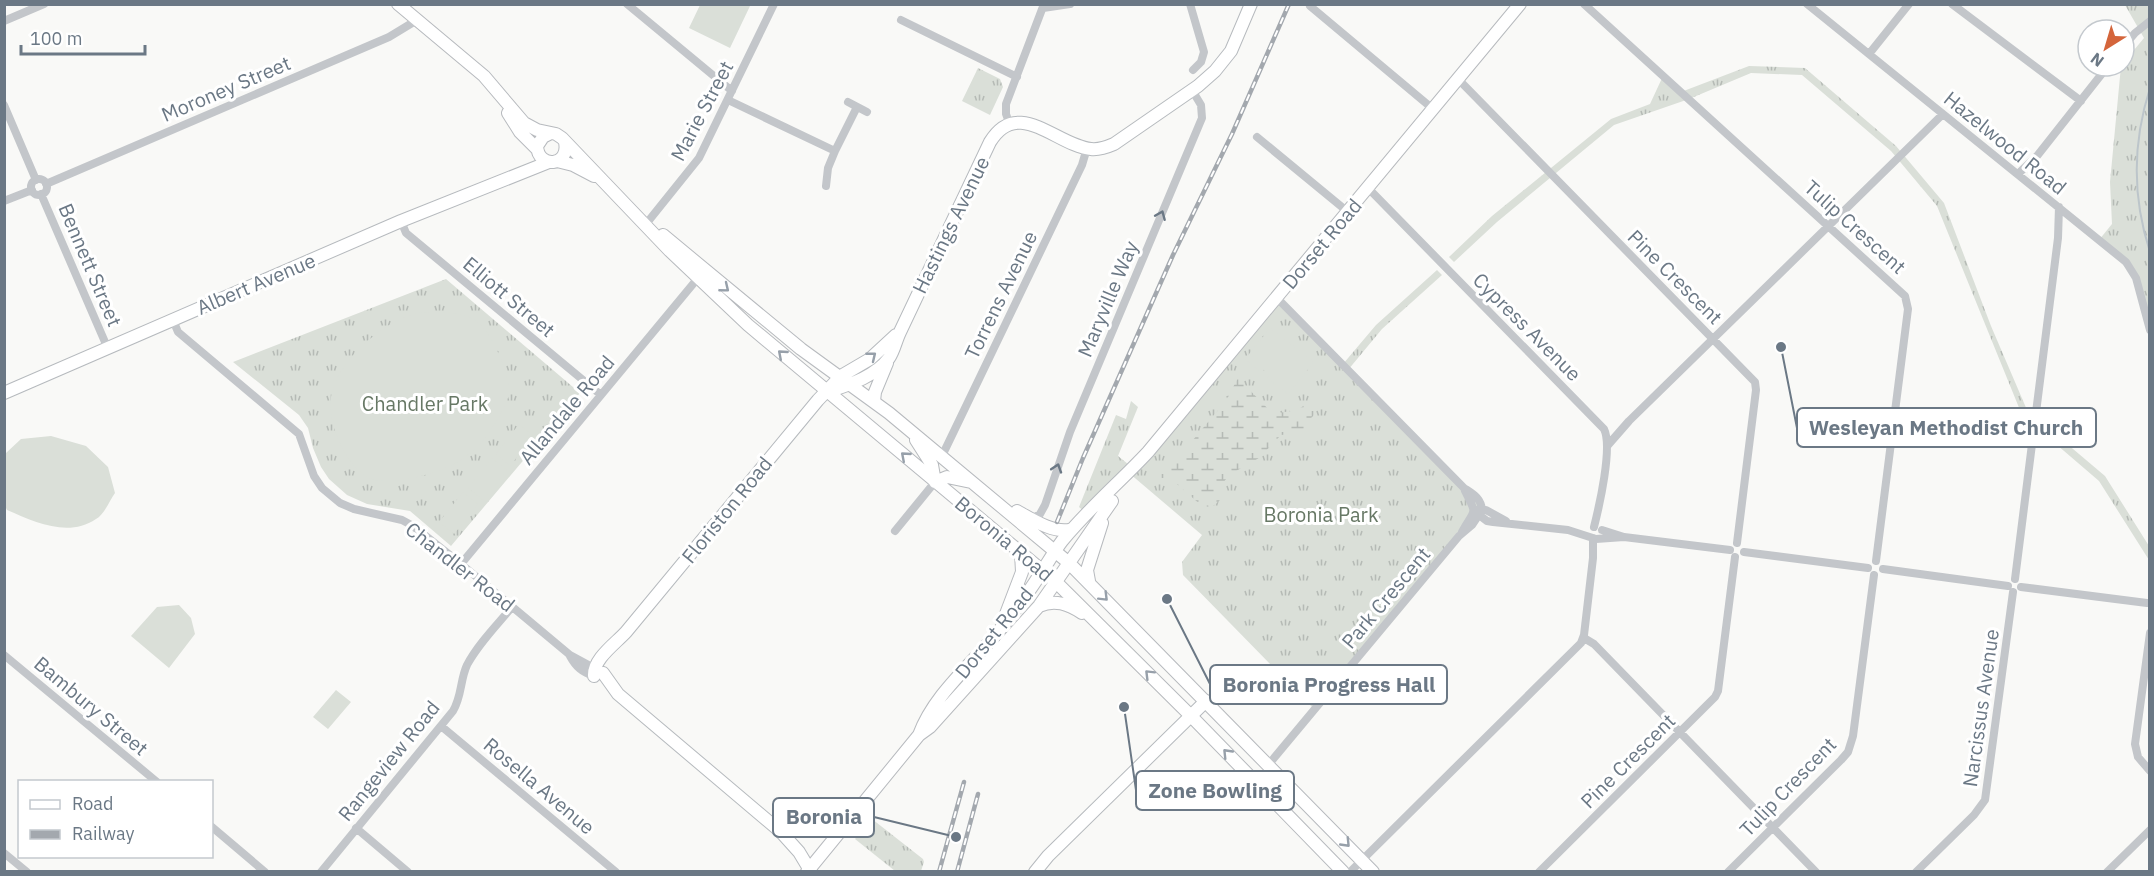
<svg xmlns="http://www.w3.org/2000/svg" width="2154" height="876" viewBox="0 0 2154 876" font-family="'IBM Plex Sans',sans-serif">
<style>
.grass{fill:url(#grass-tufts)}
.wetland{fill:url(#wetland-marsh)}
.garden{fill:#dadfd8}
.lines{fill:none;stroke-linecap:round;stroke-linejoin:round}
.stream{stroke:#bcc5ca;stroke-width:2}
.secondary-casing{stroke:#b6babe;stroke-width:14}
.primary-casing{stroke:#b7babe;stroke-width:14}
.minor{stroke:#c3c6ca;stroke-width:8}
.secondary{stroke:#fff;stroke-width:12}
.primary{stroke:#fff;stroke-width:12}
.rail-casing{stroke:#a3a8ae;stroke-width:4.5}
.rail{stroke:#fff;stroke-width:2;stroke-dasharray:7;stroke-linecap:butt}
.oneway{stroke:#6b7885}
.oneway2{stroke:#97a0aa}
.labels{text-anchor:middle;stroke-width:6;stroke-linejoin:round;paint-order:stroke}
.street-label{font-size:20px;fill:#6b7885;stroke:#fff}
.park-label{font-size:20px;fill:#677865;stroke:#fff}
.leader{fill:none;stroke:#6b7885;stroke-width:2}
.callout-dot{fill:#6b7885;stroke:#fff;stroke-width:2}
.callout{fill:#fff;stroke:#6b7885;stroke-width:2}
.callout-label{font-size:21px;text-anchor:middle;font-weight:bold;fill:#6b7885}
</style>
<defs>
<pattern id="grass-tufts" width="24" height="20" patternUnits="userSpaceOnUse" patternTransform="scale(1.5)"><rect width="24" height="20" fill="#dadfd8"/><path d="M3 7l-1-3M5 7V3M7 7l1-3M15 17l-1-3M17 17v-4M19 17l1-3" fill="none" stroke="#b5bab5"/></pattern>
<pattern id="wetland-marsh" width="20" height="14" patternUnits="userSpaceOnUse" patternTransform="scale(1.5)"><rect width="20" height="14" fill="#dadfd8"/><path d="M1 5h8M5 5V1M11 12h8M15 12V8" fill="none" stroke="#b5bab5"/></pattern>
</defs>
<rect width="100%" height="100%" fill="#f9f9f7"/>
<path class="grass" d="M2125,5h24v325l-13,-52 -37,-38 13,-16 -2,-42 11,-116h3v-4l20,-24z
M1749,66l56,2 91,78 48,57 47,123 36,84 78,66 44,70v14l-50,-79 -77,-66 -85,-209 -46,-55 -89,-76 -51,-2 -62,26 -75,26 -117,97 -43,40 -5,-5 43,-41 119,-97 39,-15 13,-28 18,16z
M978,68l22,11 3,8 -13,28 -28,-14z
M1437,270l5,5 -60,54 -34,41 127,129 3,8 -163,203 -132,-135 -1,-13 20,-27 -73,-62 -43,40 -7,-6 37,-92 10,4 5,-18 7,6 -20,49 15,12 144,-170 66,66 33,-39z
M446,279l134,114 -129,153 -41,-35 -43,-7 -20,-9 -18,-16 -8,-12 -8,-19 -5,-20 -9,-13 -66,-53z
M872,819l51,40 1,3 -3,9h-26l-40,-32z"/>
<path class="wetland" d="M1238,378l35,36 24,-4 8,-5 7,1 3,8 -6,6 4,8c-7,14 -19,5 -32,7l-22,23 -30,17 -9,12v13l-8,7 -10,-1 -32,-28h-13l-1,-2 31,-29 38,-45z"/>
<path class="garden" d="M746,5l4,1 -20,42 -41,-20 11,-23z
M438,312c14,1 31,1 42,12 13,11 31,54 29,70 -1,6 -5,12 -7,17 -8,15 -19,33 -33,43 -20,17 -68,31 -94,26 -12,-3 -24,-17 -30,-27 -10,-17 -16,-37 -14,-56 5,-34 48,-72 80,-82 8,-3 18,-3 27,-3z
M1270,328l44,34 -26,32 -21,-16 3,-3 -8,-6 -3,2 -14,-12z
M519,424l15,12 -24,30 -14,-12z
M51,436l35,10 22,21 7,26c-5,7 -11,22 -19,26 -28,19 -61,3 -89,-9l-2,-4 1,-53 15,-14z
M492,458l15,12 -24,30 -15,-12z
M463,492l15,12 -24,30 -15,-12z
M179,605l12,13 4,16 -26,34 -38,-32 26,-29z
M336,690l15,12 -23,27 -15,-12z"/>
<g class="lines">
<path class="stream" d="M2150,88c-18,56 -18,109 0,164"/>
<g class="secondary-casing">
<path id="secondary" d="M827,392c21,-7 48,-15 62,-34 5,-7 7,-18 11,-26l90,-190c28,-46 67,4 101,7 8,1 16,-2 23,-5l84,-58 17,-15 16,-20 20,-47
M4,393l397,-172 148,-59
M874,401l1,-9 12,-29
M603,673l15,21 163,138 18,20 12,20
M594,676c-1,-17 21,-32 32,-44l192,-232 23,-24 29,-17 26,-24
M1035,872l13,-16 158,-155"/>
</g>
<g class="primary-casing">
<path id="primary" d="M398,4l86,72 40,47 13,7 19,4 6,4 108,113 78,74 308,257 135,134 152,156
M508,113l12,19 17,17
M549,134l-6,3 -6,9c1,23 33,21 28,-4
M557,161l16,4 21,11
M663,235l138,114 88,64 180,150 304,309
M916,440l16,25 3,17
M935,482l12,-5 24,5
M1017,511c14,8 39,24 55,18
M1089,581l-2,-11 15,-47
M1039,606c16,-7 29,-2 43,7
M1006,614l16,-42 -1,-19
M919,735c16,-43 56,-73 83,-108 12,-16 25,-32 35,-48 9,-13 16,-26 25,-38 27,-33 58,-59 86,-89l372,-448
M807,872l112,-137 11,-8 109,-121 73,-105"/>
</g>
<path class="minor" d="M627,4l105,87
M1190,4l14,48 -3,10 -8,8
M1584,4l321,292 3,13 -32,252
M1807,4l319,258 10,16 14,52
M1952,4l129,97
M1310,6l123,103
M1043,8l27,-4
M901,20l116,57
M4,21l40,-17
M2124,46l11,-13 15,-12
M1869,54l40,-50
M1458,79l297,303 1,8 -19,153
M728,100l107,51 22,-44
M848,102l19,10
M4,105l32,75
M1010,125l-4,-11v-10l38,-100
M1257,137l91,75
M2018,174l19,-18 71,-90
M31 187a8 8 0 1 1 16 0a8 8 0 1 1-16 0Z
M46,184l343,-147 28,-17
M826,186l2,-18 7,-17
M1368,188l236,241c9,18 -5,78 -10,98
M41,194l67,155
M4,201l28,-11
M401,221l5,12 195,162
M646,224l53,-66 75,-154
M173,320l5,12 121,102 15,42 8,12 18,15 14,6 48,11 11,6 48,38 109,91 24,13
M1608,445l21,-24 314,-307
M942,456l140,-291 5,-17
M1477,510h9l20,11
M1474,511l13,10 6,1 75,8 28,9 28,-2
M1032,519l8,-5 5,-9 25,-73 132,-314 -1,-13 -9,-15
M1602,530l22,7 106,13
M895,531l40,-49
M1462,532c13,-24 16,-16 3,-41
M1744,552l124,16
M461,564l237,-286
M1883,569l125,17
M2015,579l43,-341 1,-31
M2021,587l126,16
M2150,633l-15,111 3,13 12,14
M1584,638l10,6 222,228
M4,655l153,127
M570,656c6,11 12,16 24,20
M441,726l175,146
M1269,764l190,-228 13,-11 10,-15c-1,-12 -9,-16 -18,-22l-187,-190
M212,827l53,45
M356,828l52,44
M4,853l23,19
M321,872l132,-161c9,-15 7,-31 14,-46 11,-21 30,-40 45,-58
M1350,872l231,-229 3,-8 9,-77v-20
M1539,872l176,-175 3,-6 17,-134
M1728,872l113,-112 7,-8 5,-16 21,-161
M1916,872l58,-57 11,-15 28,-208
M2107,872l43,-42"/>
<use href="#secondary" class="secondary"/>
<use href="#primary" class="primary"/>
<g class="rail-casing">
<path id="rail" d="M1057,522l26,-64 90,-203 59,-121 57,-130
M939,872l25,-90
M957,872l21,-78"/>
</g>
<use href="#rail" class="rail"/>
</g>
<defs><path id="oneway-chevron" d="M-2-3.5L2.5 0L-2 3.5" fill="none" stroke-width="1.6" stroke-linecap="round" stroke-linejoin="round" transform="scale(1.5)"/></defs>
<g class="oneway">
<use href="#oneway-chevron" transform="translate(1161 215) rotate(-67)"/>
<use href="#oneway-chevron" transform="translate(1057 468) rotate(-72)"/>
</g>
<g class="oneway2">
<use href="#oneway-chevron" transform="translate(725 288) rotate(39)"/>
<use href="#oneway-chevron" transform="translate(782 354) rotate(-139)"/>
<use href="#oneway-chevron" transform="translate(872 356) rotate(-39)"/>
<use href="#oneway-chevron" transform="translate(905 456) rotate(-139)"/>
<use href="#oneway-chevron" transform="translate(1104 597) rotate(45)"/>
<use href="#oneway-chevron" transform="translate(1149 674) rotate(-135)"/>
<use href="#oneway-chevron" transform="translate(1227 753) rotate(-134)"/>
<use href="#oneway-chevron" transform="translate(1346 843) rotate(46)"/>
</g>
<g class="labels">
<g class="street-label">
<text transform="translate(226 89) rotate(-23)" y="7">Moroney Street</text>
<text transform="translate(702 111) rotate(-62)" y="7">Marie Street</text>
<text transform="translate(2005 143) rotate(39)" y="7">Hazelwood Road</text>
<text transform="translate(951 225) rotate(-64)" y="7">Hastings Avenue</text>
<text transform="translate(1855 227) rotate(42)" y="7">Tulip Crescent</text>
<text transform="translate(1322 244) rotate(-50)" y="7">Dorset Road</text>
<text transform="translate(90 265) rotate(67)" y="7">Bennett Street</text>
<text transform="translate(1675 277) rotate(45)" y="7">Pine Crescent</text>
<text transform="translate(256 284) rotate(-23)" y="7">Albert Avenue</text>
<text transform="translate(1001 295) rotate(-64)" y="7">Torrens Avenue</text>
<text transform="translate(509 297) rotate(40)" y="7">Elliott Street</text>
<text transform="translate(1108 299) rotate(-67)" y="7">Maryville Way</text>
<text transform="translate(1527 327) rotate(45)" y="7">Cypress Avenue</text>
<text transform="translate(567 410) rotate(-50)" y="7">Allandale Road</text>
<text transform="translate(727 510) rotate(-51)" y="7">Floriston Road</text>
<text transform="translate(1004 539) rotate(40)" y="7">Boronia Road</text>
<text transform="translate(460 567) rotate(38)" y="7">Chandler Road</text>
<text transform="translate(1386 598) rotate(-50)" y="7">Park Crescent</text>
<text transform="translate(994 633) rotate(-51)" y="7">Dorset Road</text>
<text transform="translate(91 706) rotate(40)" y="7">Bambury Street</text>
<text transform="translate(1981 708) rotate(-82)" y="7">Narcissus Avenue</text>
<text transform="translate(389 761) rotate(-51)" y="7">Rangeview Road</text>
<text transform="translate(1628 761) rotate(-45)" y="7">Pine Crescent</text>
<text transform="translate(539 786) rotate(40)" y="7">Rosella Avenue</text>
<text transform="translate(1788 787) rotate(-46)" y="7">Tulip Crescent</text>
</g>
<g class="park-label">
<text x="425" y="411">Chandler Park</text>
<text x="1321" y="522">Boronia Park</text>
</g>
</g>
<path class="leader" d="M1781 347L1797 428M1167 599L1210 684M1124 707L1136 790M956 837L874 817"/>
<g class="callout-dot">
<circle cx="1781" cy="347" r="6"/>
<circle cx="1167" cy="599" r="6"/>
<circle cx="1124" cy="707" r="6"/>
<circle cx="956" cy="837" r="6"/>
</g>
<g class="callout">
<rect x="1797" y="408" width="299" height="39" rx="6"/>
<rect x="1210" y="665" width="237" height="39" rx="6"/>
<rect x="1136" y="771" width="158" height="39" rx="6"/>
<rect x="773" y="798" width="101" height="39" rx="6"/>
</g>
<g class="callout-label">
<text x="1946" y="435">Wesleyan Methodist Church</text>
<text x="1329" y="692">Boronia Progress Hall</text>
<text x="1215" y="798">Zone Bowling</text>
<text x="824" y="824">Boronia</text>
</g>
<rect width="2154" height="876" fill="none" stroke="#6b7885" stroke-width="12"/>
<rect x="18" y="780" width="195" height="78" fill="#ffffff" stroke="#c4c9ce" stroke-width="1.5"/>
<rect x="30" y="800" width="30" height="9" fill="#ffffff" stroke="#c4c9ce" stroke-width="1.5"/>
<text x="72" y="810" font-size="18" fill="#6b7885">Road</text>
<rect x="30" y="830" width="30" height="9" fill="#a3a8ae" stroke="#c4c9ce" stroke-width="1.5"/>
<text x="72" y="840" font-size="18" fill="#6b7885">Railway</text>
<g transform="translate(2106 48) rotate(217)"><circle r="28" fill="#ffffff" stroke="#c4c9ce" stroke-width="1.5"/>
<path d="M0-4.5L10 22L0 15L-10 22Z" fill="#d4653b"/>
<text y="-9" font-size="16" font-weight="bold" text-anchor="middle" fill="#6b7885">N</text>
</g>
<path d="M21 45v9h124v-9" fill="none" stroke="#6b7885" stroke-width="3"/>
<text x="30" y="45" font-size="18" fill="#6b7885" stroke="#ffffff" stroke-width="4.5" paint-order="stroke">100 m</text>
</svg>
